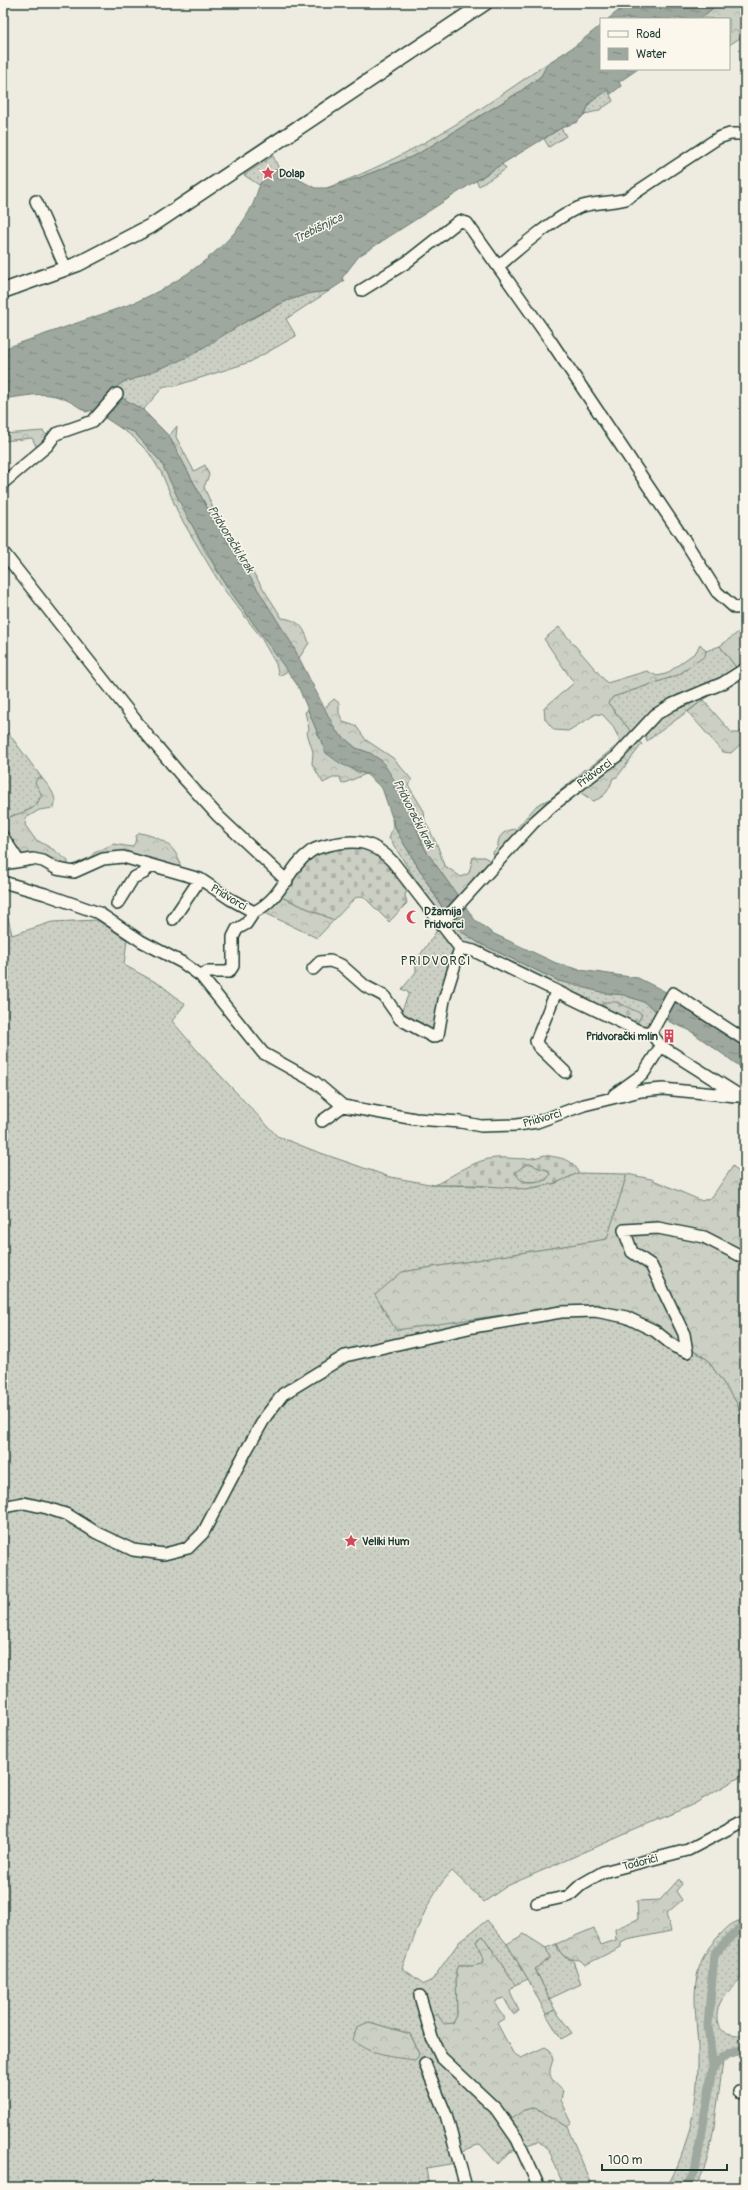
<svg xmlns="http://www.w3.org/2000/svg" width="748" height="2190" viewBox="0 0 748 2190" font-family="Pangolin,sans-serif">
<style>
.grass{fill:url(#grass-dots);stroke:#75867c;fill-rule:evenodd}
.forest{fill:url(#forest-crowns);stroke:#75867c}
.wetland{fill:url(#wetland-marsh);stroke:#75867c}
.cemetery{fill:url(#cemetery-stones);stroke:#75867c;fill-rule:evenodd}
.pitch{fill:#cbcfc4;stroke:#75867c}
.water{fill:url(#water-ripples);stroke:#6c7d74}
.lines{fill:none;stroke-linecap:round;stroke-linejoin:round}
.canal{stroke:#9fa89f;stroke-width:9}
.minor-casing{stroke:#1f3d34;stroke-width:14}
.major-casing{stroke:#1f3d34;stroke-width:17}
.minor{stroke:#fbf7ec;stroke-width:11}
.major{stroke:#fbf7ec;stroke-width:14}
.labels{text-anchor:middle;stroke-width:3;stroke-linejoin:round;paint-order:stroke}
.poi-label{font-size:11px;font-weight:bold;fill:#1f3d34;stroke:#fbf7ec;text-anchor:start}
.street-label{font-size:11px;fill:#1f3d34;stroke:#fbf7ec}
.water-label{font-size:12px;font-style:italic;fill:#455d54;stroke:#fbf7ec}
.quarter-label{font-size:13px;letter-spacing:1px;fill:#1f3d34;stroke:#fbf7ec}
</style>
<defs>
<pattern id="grass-dots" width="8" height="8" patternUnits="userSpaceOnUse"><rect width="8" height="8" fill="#cbcfc4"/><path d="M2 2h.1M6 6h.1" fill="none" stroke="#aeb3a9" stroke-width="1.8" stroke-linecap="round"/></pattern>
<pattern id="forest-crowns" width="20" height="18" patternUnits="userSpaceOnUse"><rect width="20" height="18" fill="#cbcfc4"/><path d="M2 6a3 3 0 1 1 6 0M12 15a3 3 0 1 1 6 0" fill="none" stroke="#aeb3a9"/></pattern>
<pattern id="wetland-marsh" width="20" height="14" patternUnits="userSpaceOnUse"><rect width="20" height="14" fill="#cbcfc4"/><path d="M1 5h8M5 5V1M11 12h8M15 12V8" fill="none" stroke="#aeb3a9"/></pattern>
<pattern id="cemetery-stones" width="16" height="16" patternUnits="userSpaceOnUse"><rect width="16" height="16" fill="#cbcfc4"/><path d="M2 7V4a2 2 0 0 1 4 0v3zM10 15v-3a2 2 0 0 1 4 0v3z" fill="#aeb3a9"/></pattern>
<pattern id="water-ripples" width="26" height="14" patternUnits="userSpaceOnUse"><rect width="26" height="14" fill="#9fa89f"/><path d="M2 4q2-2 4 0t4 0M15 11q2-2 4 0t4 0" fill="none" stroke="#818a82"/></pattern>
</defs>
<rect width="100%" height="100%" fill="#eeece1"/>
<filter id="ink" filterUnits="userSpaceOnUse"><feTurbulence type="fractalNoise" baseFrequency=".025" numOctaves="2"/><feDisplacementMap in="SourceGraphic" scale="8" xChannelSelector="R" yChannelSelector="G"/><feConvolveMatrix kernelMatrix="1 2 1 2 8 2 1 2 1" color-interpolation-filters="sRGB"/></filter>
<g filter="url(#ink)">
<path class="grass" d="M608,90l5,11 -15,10 -13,3 5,-11z
M561,128l5,8 -17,11 -5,-8z
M273,156l6,13 -11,4 -9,12 -15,-10z
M502,164l4,5 -27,17 -3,-5z
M329,291l-43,28 10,17 -46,26 -75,24h-11l-21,24 -31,-18 7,-7 6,-4 7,-1 154,-79 25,-8z
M720,646l18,24 -106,63 -24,-30 5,-6 65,-22 26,-19 2,-5z
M710,696l-7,4 -56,41 -2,-7c7,-21 45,-35 65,-38z
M3,733l6,1 33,44h-5l5,17 -7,11 -12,7 -12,3 -3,20 -5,-3z
M392,819l5,13 49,82 -3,3 -16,-20 -38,-59 4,-11z
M3,918h5l4,17 40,-13 45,-2 30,20 -3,25 37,20 24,19 -13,17 30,35 75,80 38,15 75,26 45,8 104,2 17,-4 22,-10 49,1 -19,65 -205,33 148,36 47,-4 53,21 56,34 30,44 8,26v345l-51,30 -187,82 -23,16 -32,-31c-26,26 -36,64 -50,97l22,16 8,-4 27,-38 28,-22 20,24 21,35 -13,6 -32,-49 -7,5 7,17 -1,6 -10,2h-14l-2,4 1,46 -4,7 -9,2 -14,-7 93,93 12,-4 32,20 26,60h-29l-15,-37 -11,-9 -29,11 -11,12 -18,-20 -27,11 3,8 -30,5 3,19h-426zM369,2022l41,12 10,20z
M450,920l12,12 17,11 80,38 46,12 19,2 20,7 14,10 -12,19 -10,-5 6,-12 -41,-6 -141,-67 -11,-10z
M438,929l16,18 3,8 -24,77h-6l-23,-18 -2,-4 7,-17 -7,-4 14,-17v-11z
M526,1164h7l3,3 12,3 2,5 -4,5c-11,1 -28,6 -30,-8z
M745,1919c0,16 3,35 0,50 -3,16 -30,25 -28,50 2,16 15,15 28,17v17l-14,4 -8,5c-5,30 -10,106 -29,125h-27c21,-38 30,-80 31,-123 2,-44 -16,-89 18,-125 11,-11 13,-16 29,-20z
M556,1944c4,8 7,15 17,16l8,24 -32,15 -14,-31 15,-10 -4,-10z
M555,2010l17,23 -11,6 -15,-25z"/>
<path class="forest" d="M719,3h26v32l-16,10v-26l-28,-1z
M177,426l-1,11 18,34 11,-6 4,10 -5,12 11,26 67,105c17,2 22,9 27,25l-10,15 -88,-143 -42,-79z
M119,427l15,5 27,30 44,89 21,34 62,86 -9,5 -3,-12 -16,-28 -38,-49 -43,-72 -17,-41 -13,-21 -17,-17z
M43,431l6,7 -11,12 -6,-12 -29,3v-7z
M559,627l48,56 40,-12 10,5 9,-2 30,-22 4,-8 6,7 -1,5 -27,19 -65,22 -5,6 24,30 -7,12 -130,114 -2,-7 5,-5c-1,-12 7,-17 18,-18l21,-24 13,-6 28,-23 5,-6 6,-2 32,-26 -9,-17 -9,-10 -7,-1 -28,17 -14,-1 -9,-11 -1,-11 30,-25 -30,-44z
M334,699l5,4v10l4,9 13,4 10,14 27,18 19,22 -4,5 16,26 1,10 13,26 6,18 17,12 8,-4 4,-16h11l9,5 -33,38 -34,-49 -26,-62 -30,-36 -14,-5 -20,-17 -13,-22z
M703,700l29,33h7l6,-5v12l-14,13 -8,-1 -35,-40z
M308,710l18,43 31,19 9,2 -24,10 -2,-7h-5l-12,6 -11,-19 1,-12 -6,-19 2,-4 -4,-17z
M639,742l3,2 -3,4 -22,29 -4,1c-4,13 -8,19 -20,23l-16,-11 57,-47z
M37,778h5c7,9 16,18 12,30l-15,2 -13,8 -1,7 10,14 19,11 14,11v7l-46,-11c-8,-12 -18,-23 -16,-37 8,-7 22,-7 29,-14 3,-2 4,-8 7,-11l-7,-12z
M140,833c21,4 39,14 41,37l-48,-15 -48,9 9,-11 19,-9 19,3 3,-4 1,-7z
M279,896l55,24 -17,18 -54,-26z
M733,1166l12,13v250l-8,-26 -30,-44 -56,-34 -53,-21 -47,4 -155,22 -21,-35 27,-23 205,-33 20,-65 24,5 51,22 10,-4z
M679,1879l3,5 -6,7 6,9 -16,14 5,17 -44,9 -6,3v4l-36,18 -5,-5c-14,-1 -18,-3 -24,-16l38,-16 7,17 15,-5 -1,-11 23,-10 -1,-18 23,-1z
M524,1934l22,14 4,10 -15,11 20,41 -9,4 -18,-35 -21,-35z
M483,1936l32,49 -5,6 9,20 -6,3 -9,-16 -7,2 -2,4 10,14 -8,5 16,30 8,5 24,-11 5,3 3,10c-7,18 -1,19 10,31l-2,9 11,23 -5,4 -32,-20 -12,4 -12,8 -66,-63 -15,-38 7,-4 7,10 9,-1 4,-7 -1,-46 2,-4h14l10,-2 1,-6 -7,-17z
M369,2022l41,12 10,20 -5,6c-24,-3 -44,-4 -62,-20l4,-13z"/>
<path class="wetland" d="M548,63l-7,13 -20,15 -105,64 -55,22 -34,11c31,-12 60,-25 89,-41 46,-24 89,-55 132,-84z"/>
<path class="cemetery" d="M354,843l31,15 23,31 -3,6 2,8 -18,19 -26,-26 -8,2 -21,22 -55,-24 33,-43z
M603,1002h13l26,12 -6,12 -35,-18z
M545,1155c13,3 30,3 33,18l-22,10 -30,6 -52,-4h-39c18,-9 40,-26 61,-27 20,-1 27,4 49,-3zM526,1164h7l3,3 12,3 2,5 -4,5c-11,2 -27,6 -30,-8z"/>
<path class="pitch" d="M745,627v37l-7,6 -18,-24z"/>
<path class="water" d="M628,3h91l-19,16h-92z
M601,25v44h37l-19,13 2,4 -10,8 -3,-4 -18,12 -5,12 -8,8 -16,6 -59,36 -143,92 -17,22 2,3 -15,10 -18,2 -25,8 -36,18 -62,38 -56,23 -7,1 -6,4 -7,7 31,18 26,26 42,79 81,129 44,87 20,17 14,5 12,8 18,28 26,62 49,69 17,13 64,30 24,7 58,8 26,13 81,52v27l-56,-40 -19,-8 -26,-20 -20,-7 -19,-2 -46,-12 -80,-38 -17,-11 -12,-12 -53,-88 -15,-44 -16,-14 -25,-10 -15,-11 -28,-67 -72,-101 -42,-74 -23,-49 -27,-30 -15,-5 -26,-17 -7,2c-32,-24 -46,-18 -83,-13v-50l128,-45c37,-15 77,-41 104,-72 7,-8 13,-18 18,-28 7,-17 5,-27 26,-35l36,19h12l34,-11 55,-22 105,-64 20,-15 7,-13 27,-17z"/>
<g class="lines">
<path class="canal" d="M713,2068l-5,-42 6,-72 27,-27
M686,2187l9,-16 18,-103c8,-11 18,-18 32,-18"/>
<g class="minor-casing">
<path id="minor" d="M36,201l30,68
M498,267c18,-17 63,-54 85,-61 13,-4 28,-3 43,-7l92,-61 12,-4h15
M362,290l45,-28 52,-41 8,2 83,117 135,201 32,51 18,16 10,-1
M3,483l44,-37 9,-12 37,-13 24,-27
M3,552l145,184 32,38 38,42 69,65
M3,837l15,23
M3,864l30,-5 10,2 14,8 17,3 29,-13 20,-2 77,22 30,20 24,13c29,-14 34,-45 56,-60 6,-5 16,-6 23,-8 26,-5 41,-2 60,18l67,86 14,3 165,80 12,2 10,13 84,53
M3,882l42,12 54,19 42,28 42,22 18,13 62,77 52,29 28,24
M117,904l16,-26 11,-5 6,-8
M173,919l27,-40
M440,925l93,-102 19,-17 65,-50 38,-41 18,-11 50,-21 22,-14
M313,969l7,-7 10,-1 11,4 24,21 19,10 16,23 33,18 5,-2 6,-35 16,-52
M201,976l6,-4h22l4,-6v-29l4,-8 9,-5 8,-12
M556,992l-20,49 2,5 27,26
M651,1033l22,-40 72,47
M614,1095l29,-21 18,-28
M322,1121l21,-15 72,13 46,3 20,4 36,-1 20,-3 47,-17 57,-14 22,-2 73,7
M3,1507l21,-4 23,5 21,7 29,18 36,17 31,4 24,-6 15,-15 43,-82 20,-35 17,-22 62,-38 128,-29 88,-15 34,-1 31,6 29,14 20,16 12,5 -3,-18 -33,-69 -19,-13 -8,-22 34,-2 46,9 41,21
M537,1903l32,-7 13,-12 21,-12 85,-22 57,-30
M420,1996l12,42 9,19 55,52 21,30 22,48
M425,2064l21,51 20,72
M739,2092l6,1"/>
</g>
<g class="major-casing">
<path id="major" d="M3,291l75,-27 73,-38 334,-223"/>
</g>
<use href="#minor" class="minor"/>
<use href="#major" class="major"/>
</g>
</g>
<defs>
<g id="sight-bare" transform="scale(1.08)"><path d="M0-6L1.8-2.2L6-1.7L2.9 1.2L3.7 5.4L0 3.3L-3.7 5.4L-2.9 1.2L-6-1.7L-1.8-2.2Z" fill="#d1495b" stroke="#fbf7ec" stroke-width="2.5" paint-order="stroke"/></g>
<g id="mosque-bare" transform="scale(1.08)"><path d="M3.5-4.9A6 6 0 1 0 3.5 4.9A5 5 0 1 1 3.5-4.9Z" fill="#d1495b" stroke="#fbf7ec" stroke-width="2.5" paint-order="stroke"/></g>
<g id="building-bare" transform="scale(1.08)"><path d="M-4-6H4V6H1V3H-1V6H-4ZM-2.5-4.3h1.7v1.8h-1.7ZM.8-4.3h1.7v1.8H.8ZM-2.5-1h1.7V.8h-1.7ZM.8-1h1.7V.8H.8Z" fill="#d1495b" stroke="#fbf7ec" stroke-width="2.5" paint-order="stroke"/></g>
</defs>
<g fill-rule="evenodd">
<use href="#sight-bare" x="268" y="173"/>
<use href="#mosque-bare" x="413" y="917"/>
<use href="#building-bare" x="669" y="1036"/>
<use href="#sight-bare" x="351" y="1541"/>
</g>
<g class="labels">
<g class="poi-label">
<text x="279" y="177">Dolap</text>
<text x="424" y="915">Džamija<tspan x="424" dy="13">Pridvorci</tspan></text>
<text x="658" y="1040" text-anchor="end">Pridvorački mlin</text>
<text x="362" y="1545">Veliki Hum</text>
</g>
<g class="street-label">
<text transform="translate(594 773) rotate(-36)" y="4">Pridvorci</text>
<text transform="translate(229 897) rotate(31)" y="4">Pridvorci</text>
<text transform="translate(542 1118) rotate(-16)" y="4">Pridvorci</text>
<text transform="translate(640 1862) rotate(-14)" y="4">Todorići</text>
</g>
<g class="water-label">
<text transform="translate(318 228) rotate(-26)" y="4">Trebišnjica</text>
<text transform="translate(231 539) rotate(58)" y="4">Pridvorački krak</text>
<text transform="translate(414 814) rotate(63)" y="4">Pridvorački krak</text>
</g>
<g class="quarter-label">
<text x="436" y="965">PRIDVORCI</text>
</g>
</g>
<rect width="748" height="2190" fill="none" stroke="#fbf7ec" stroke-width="16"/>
<rect x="8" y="8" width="732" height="2174" fill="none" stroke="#1f3d34" stroke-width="1.5" filter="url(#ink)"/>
<rect x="600" y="18" width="130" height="52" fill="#fbf7ec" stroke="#a3ada2"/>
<rect x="608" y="31" width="20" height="6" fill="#fbf7ec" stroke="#a3ada2"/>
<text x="636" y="38" font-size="12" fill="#1f3d34">Road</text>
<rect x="608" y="48" width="20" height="12" fill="url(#water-ripples)" stroke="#a3ada2"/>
<text x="636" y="58" font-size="12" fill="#1f3d34">Water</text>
<path d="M602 2164v6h125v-6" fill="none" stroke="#1f3d34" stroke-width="2"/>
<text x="608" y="2164" font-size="12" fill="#1f3d34" stroke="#fbf7ec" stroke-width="3" paint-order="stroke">100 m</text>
</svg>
